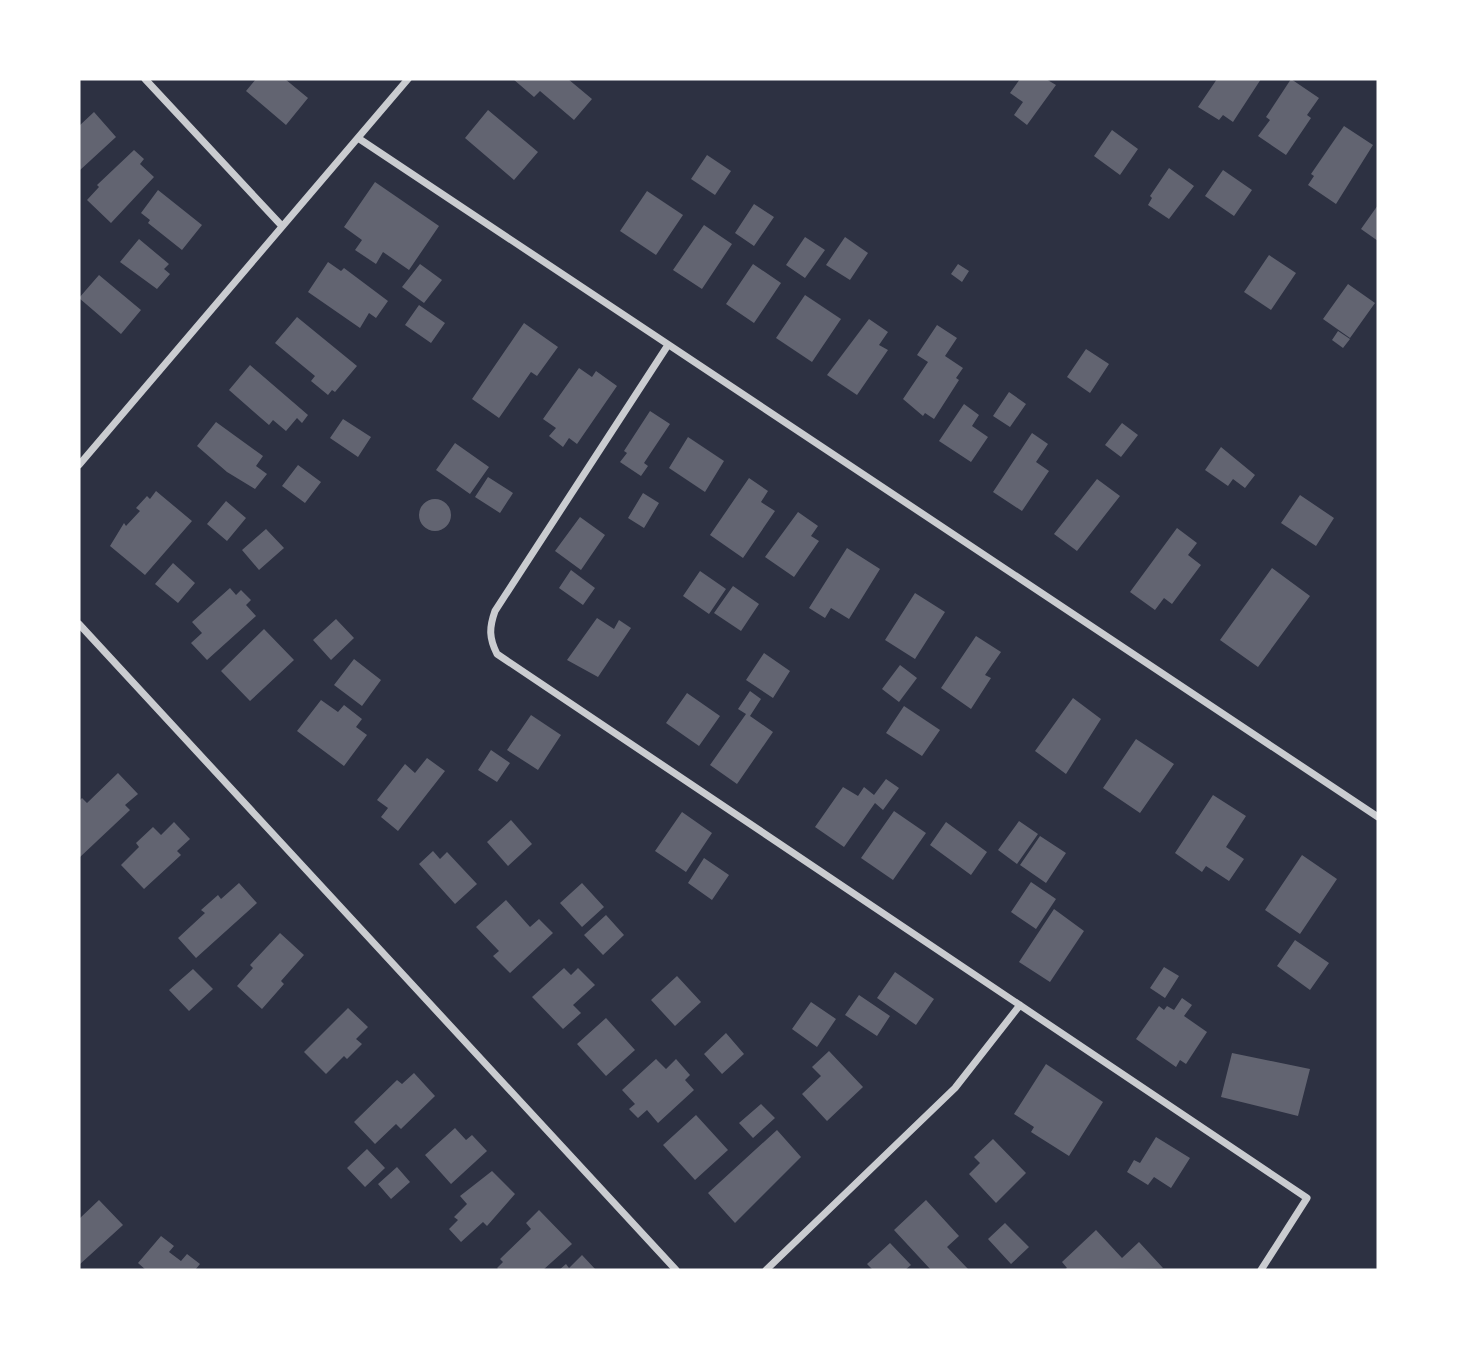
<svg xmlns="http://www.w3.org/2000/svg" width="1457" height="1349" viewBox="0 0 1457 1349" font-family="Commissioner,sans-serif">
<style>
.building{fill:#626471}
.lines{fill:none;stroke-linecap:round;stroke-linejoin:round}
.minor{stroke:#caccd0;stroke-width:7}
</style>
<rect width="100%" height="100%" fill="#2d3142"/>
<path class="building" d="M256,79h29l23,19 -22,27 -40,-34z
M513,79h55l24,20 -18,21 -34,-29 -6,6z
M1020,79h26l10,6 -29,40 -13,-10 9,-13 -13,-9z
M1217,79h44l-28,43 -10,-7 -4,5 -21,-13z
M1291,79l28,19 -12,17 4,3 -25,37 -28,-19 12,-16 -4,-3z
M488,110l50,42 -24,28 -49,-42z
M94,112l22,25 -37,34v-45z
M1344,126l29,19 -37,59 -28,-19 6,-9 -3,-2z
M1112,130l26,19 -18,26 -26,-19z
M134,150l10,9 -4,5 14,13 -43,46 -24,-23 12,-13 -2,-2z
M707,155l24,16 -16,24 -24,-16z
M1169,168l25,18 -25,33 -21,-14 4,-7 -2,-2z
M1223,170l29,20 -18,26 -29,-20z
M375,182l64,44 -30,44 -26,-18 -7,12 -21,-14 7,-10 -18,-13z
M158,190l44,35 -20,25 -34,-27 2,-3 -9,-7z
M647,191l36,24 -27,40 -36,-24z
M754,204l20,13 -20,29 -19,-13z
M1378,205v36l-17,-12z
M704,225l28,19 -30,45 -29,-19z
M805,237l20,13 -20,28 -19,-13z
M845,237l23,16 -18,27 -24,-15z
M139,239l30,25 -5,5 6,5 -13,15 -37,-27z
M1269,255l27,18 -25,37 -27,-18z
M328,262l13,9 3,-3 44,33 -12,17 -7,-5 -9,15 -52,-36z
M420,264l22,16 -18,23 -22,-16z
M753,264l28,19 -27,40 -28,-19z
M958,264l11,7 -7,11 -11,-8z
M99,275l42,35 -20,24 -42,-36z
M1348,284l27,19 -25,35 -27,-19z
M805,295l36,24 -29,43 -36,-24z
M419,305l26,18 -14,20 -26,-18z
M297,317l60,49 -22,26 -3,-2 -4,5 -17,-14 4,-5 -40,-33z
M869,319l19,13 -9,13 9,5 -31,45 -30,-20z
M524,323l34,24 -21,29 -6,-4 -32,46 -27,-19z
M937,325l20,13 -12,18 18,12 -7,10 3,2 -25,39 -9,-6 -2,3 -20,-17 25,-37 -11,-7z
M1338,331l12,8 -7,9 -11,-8z
M1086,349l23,15 -19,29 -23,-16z
M250,365l58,50 -6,8 -5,-5 -11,13 -13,-11 -4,5 -40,-35z
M579,368l13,9 4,-6 21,15 -40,58 -8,-6 -6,9 -14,-11 7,-8 -13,-9z
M1009,392l17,12 -16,23 -17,-11z
M964,404l15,11 -7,11 16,11 -17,25 -32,-21z
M650,411l20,13 -26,39 4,3 -7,10 -21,-14 7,-9 -3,-2z
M343,419l28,18 -13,20 -28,-19z
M216,422l47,34 -7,10 11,8 -12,15 -28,-17 -30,-26z
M1122,423l16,12 -17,22 -16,-12z
M1032,433l16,11 -12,18 13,9 -27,40 -29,-19z
M688,437l36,24 -19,31 -36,-24z
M455,443l34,24 -19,27 -34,-24z
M1221,447l34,28 -10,13 -12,-9 -5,7 -23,-16z
M298,465l23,17 -16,21 -23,-17z
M488,477l25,16 -13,20 -25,-16z
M749,478l19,13 -7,11 14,9 -32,47 -33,-23z
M1097,479l23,17 -43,55 -23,-17z
M156,491l36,30 -47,54 -35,-29 14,-23 2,3 14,-15 -4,-3 11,-12 3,3z
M643,493l16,10 -15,25 -16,-10z
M1300,495l34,23 -18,28 -35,-23z
M419 515a16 16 0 1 1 32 0a16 16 0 1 1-32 0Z
M226,501l20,17 -19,23 -20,-17z
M798,512l20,14 -7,10 8,5 -25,36 -29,-20z
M580,517l25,18 -24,35 -26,-19z
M1177,528l20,15 -9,12 13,10 -29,39 -8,-6 -9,12 -25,-18z
M266,529l18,19 -25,22 -17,-20z
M847,548l33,21 -31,50 -18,-11 -6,10 -16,-10z
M173,563l22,20 -17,20 -23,-19z
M1272,568l38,28 -52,71 -38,-27z
M571,570l24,18 -12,17 -24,-17z
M700,571l26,18 -17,25 -26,-18z
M733,586l26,18 -18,27 -27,-18z
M230,588l6,7 5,-5 10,10 -5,5 10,11 -49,44 -16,-17 11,-10 -10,-11z
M915,593l30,19 -30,47 -30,-19z
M597,618l17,11 5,-9 12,8 -33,49 -31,-17z
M336,619l18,19 -23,22 -18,-20z
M264,629l30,31 -44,41 -29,-30z
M976,636l25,16 -16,23 6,3 -20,31 -30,-21z
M764,653l26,18 -17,27 -27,-18z
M354,659l27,21 -19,26 -28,-21z
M900,665l17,13 -18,24 -17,-13z
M750,691l11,8 -11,17 23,16 -36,52 -27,-19 36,-51 -8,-5z
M687,693l33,23 -21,30 -33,-23z
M1073,698l28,21 -35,55 -31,-23z
M321,700l17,12 6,-7 18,14 -6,8 11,8 -23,31 -47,-35z
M904,706l36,24 -18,26 -36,-23z
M531,715l30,20 -23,35 -31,-20z
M1136,739l38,25 -34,49 -37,-25z
M491,750l19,13 -13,19 -19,-12z
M427,758l18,13 -47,60 -17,-14 7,-9 -11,-8 28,-36 10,9z
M118,773l20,21 -13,11 5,5 -51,48v-57l3,-3 5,5z
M886,779l13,9 -16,22 -8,-7 -31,44 -29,-20 28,-40 15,9 6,-9 10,8z
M1213,795l33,21 -20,31 18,12 -15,22 -23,-15 -4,6 -27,-19z
M894,811l32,22 -33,47 -32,-22z
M682,812l30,21 -26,39 -31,-21z
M511,820l21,24 -24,22 -21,-24z
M1019,821l19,13 -21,30 -19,-14z
M174,822l16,17 -13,12 4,4 -37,34 -23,-24 18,-18 -3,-4 17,-16 8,8z
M946,822l41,30 -16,23 -41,-30z
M1040,836l26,17 -20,30 -26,-18z
M433,851l7,8 7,-7 30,32 -22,20 -36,-40z
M1302,855l35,24 -37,55 -35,-24z
M704,858l25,17 -17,25 -24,-17z
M1031,882l25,17 -20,30 -25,-17z
M239,883l18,20 -61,55 -18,-20 27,-25 -4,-3 17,-15 3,4z
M582,883l22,24 -22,20 -22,-24z
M506,900l24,27 9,-8 14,14 -43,40 -17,-17 6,-5 -23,-24z
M1054,909l30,22 -34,51 -31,-20z
M606,915l18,20 -21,20 -19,-20z
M280,933l24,22 -23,26 3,3 -22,25 -25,-23 16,-18 -3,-3z
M1295,940l34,23 -19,27 -33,-24z
M1164,967l15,9 -14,22 -15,-10z
M564,968l7,7 7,-7 17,17 -22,20 8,8 -18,16 -31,-32z
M193,969l20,20 -24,22 -20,-21z
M895,972l39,27 -18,26 -39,-27z
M677,976l24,26 -26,24 -24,-26z
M859,995l31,21 -13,20 -32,-21z
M1182,998l10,7 -8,11 23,16 -21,32 -6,-4 -4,7 -40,-28 23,-33 5,4 3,-4 7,4z
M811,1002l25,17 -19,28 -25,-18z
M348,1008l20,19 -12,12 6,5 -15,15 -3,-3 -18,18 -22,-22z
M606,1018l29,32 -29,26 -29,-32z
M726,1033l18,21 -22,20 -18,-20z
M829,1051l34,36 -36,34 -25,-27 19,-18 -9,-9z
M1232,1053l78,16 -12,47 -77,-19z
M656,1059l10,10 10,-10 14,16 -5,5 9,10 -36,33 -11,-13 -9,8 -9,-9 6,-5 -13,-14z
M1046,1064l57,38 -34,54 -38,-24 3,-5 -20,-13z
M414,1073l21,23 -34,33 -5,-5 -21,20 -21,-22 43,-42 5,4z
M761,1104l14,14 -22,20 -14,-15z
M696,1115l32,35 -33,30 -32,-35z
M455,1128l11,12 6,-5 15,16 -36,33 -26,-29z
M777,1130l24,27 -66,66 -27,-30z
M1156,1137l34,21 -19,30 -17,-11 -6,8 -21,-13 7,-12 6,3z
M993,1139l33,34 -30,30 -27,-29 11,-11 -6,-6z
M367,1149l18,19 -20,19 -18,-19z
M397,1167l13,15 -19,17 -13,-15z
M492,1171l23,23 -28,32 -4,-4 -22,20 -12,-13 9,-9 -4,-3 13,-13 -7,-8z
M99,1200l24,25 -44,40v-46z
M926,1200l33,36 -12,11 22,23h-38l-37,-40z
M539,1210l33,34 -29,26h-44l-2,-2 6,-6 -3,-3 31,-30 -5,-6z
M1005,1223l24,24 -18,17 -23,-25z
M1096,1230l26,28 17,-16 24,26 -99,2 3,-2 -5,-6z
M161,1236l13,10 -5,6 12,9 6,-7 13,10 -5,6h-49l-8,-7z
M890,1243l21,22 -6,5h-32l-6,-6z
M582,1255l14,15h-37l7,-6 3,4z"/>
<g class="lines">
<path class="minor" d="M145,79l136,146
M358,138l1020,679
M668,345l-173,266c-6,17 -6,27 2,43l810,544 -46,72
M79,465l329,-386
M79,624l597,646
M766,1270l189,-182 65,-83"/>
</g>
<rect width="1457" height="1349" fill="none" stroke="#ffffff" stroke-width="161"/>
</svg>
